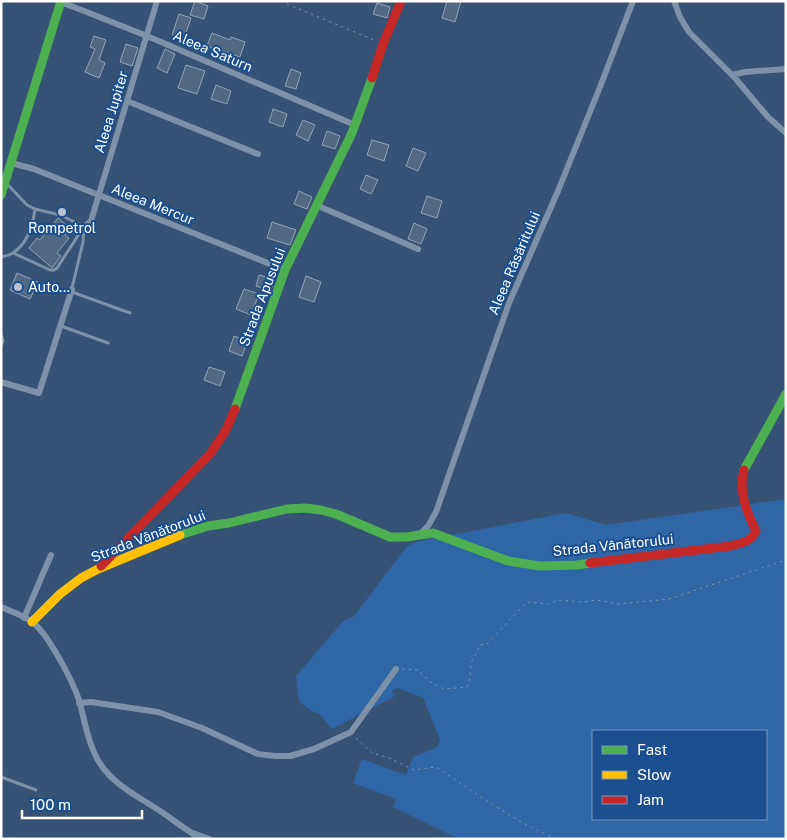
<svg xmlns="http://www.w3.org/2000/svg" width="787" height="840" viewBox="0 0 787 840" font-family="'Public Sans',sans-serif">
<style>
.green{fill:#2f66a5;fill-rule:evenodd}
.building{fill:#526984;stroke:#92a2b6}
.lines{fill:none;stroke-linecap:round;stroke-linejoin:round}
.path{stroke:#7d92a8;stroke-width:1;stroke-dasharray:2.5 4;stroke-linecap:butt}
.lane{stroke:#7d92a8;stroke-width:3}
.street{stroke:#7d92a8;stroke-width:6}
.fast{stroke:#4caf50;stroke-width:9}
.slow{stroke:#ffc107;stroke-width:9}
.jam{stroke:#c62828;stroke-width:9}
.poi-dot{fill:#b9c2ce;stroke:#1b4f8f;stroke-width:2}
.labels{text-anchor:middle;stroke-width:4;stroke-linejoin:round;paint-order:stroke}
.street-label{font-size:14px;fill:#fff;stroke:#1b4f8f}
.poi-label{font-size:14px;fill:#fff;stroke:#1b4f8f}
</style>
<rect width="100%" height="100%" fill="#365274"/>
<path class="green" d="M786,499v340h-327l-66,-32 3,-8 -43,-16 9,-24 44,16 7,-18 24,-10 3,-8 -17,-41 -25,-10 -6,2 3,6 -63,33 -13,-15 -8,-3 -11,-9 -2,-6 -2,-20 47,-55 11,-5 53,-70 12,-5 147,-28 40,12zM593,731h173v88h-173z"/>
<path class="building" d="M195,1l13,5 -4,13 -14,-4z
M447,1h14l-6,21 -13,-4z
M377,3l13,4 -3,11 -14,-4z
M179,14l12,4 -7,21 -12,-4z
M212,33l18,7 1,-3 14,5 -5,15 -33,-11z
M94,36l12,4 -7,20 6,3 -6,15 -14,-6 10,-23 -5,-2z
M126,44l12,4 -6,18 -12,-4z
M165,49l10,5 -8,19 -10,-5z
M186,65l19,6 -8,23 -19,-6z
M291,69l10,4 -5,16 -11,-3z
M216,85l15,6 -4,13 -16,-5z
M273,109l14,5 -4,13 -14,-5z
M303,120l12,5 -7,16 -12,-6z
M327,131l13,5 -5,13 -13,-4z
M372,140l17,5 -5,16 -17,-6z
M413,148l13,5 -8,18 -12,-5z
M366,175l12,5 -7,14 -11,-5z
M299,191l13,6 -5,12 -13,-5z
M427,196l15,5 -5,17 -16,-5z
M58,218l12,10 -5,7 4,3 -12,15 4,3 -8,11h-2l-22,-19 8,-10 3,2z
M272,222l24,8 -6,15 -23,-7z
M414,223l13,6 -6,15 -13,-5z
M17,273l21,9 -8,17 -20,-9z
M259,275l15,4 -3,12 -15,-5z
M306,276l15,6 -7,20 -15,-5z
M244,289l15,5 -8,21 -15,-6z
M234,336l14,5 -6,15 -13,-5z
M209,367l16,5 -5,14 -16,-6z"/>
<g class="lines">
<path class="path" d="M287,4l87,36
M402,669l16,1 12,12 14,7 23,-2 3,-9 1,-15 9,-18 7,-1 40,-42 22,2 9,-4 25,2 14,-2 22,4 50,-5 117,-39
M356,738l16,15 17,5 25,12 22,-3c26,17 51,35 77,50 15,9 30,17 46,22
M740,837v2"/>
<path class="lane" d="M35,209l25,6 21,10 3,2 -1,15 -11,46
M13,253l37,17h4l3,-2 26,-40
M1,257c4,-1 9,-2 12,-4 15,-10 20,-28 22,-44l-8,-4 -20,-21
M72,292l58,21
M61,326l47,17
M1,334l2,7 -2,5
M1,777l35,13"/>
<path class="street" d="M674,1l6,16 9,15 46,46 33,39 18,16
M60,2l19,7 68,27 208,89
M732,75l13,-3 41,-3
M127,101l131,53
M11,163l23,6 251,101
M316,205l102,44
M84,227l7,-6 66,-220
M1,382l38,11 33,-104
M420,534l8,-8 8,-14 73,-209 49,-112 42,-104 33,-86
M1,607c9,4 24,9 31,15 16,11 41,60 47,78 6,21 9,46 22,65 13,19 34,30 53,42 13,8 25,18 38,26l6,6
M24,618l27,-63
M79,703l12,-1 67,10 44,16 56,26 17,2h15l24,-7 37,-17 45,-63
M193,833l16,6"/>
<path class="fast" d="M1,195l60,-194
M235,409l50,-139 67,-137 20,-55
M744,470l42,-76
M180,535l28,-9 21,-3 58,-14 18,-1 16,2 15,4 54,23h16l27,-4 75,28 32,5 37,-1 13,-2"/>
<path class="slow" d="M32,622l28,-28 21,-16 17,-9 82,-34"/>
<path class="jam" d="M372,78l11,-34 18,-43
M590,563l140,-17c11,-3 21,-4 26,-15 -9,-18 -18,-40 -12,-61
M101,566l109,-112 16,-24 9,-21"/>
</g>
<g class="poi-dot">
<circle cx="62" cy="212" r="5"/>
<circle cx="18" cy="287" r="5"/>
</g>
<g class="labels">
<g class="street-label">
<text transform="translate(213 51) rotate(23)" y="5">Aleea Saturn</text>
<text transform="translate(111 112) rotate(-73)" y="5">Aleea Jupiter</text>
<text transform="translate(153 204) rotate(22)" y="5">Aleea Mercur</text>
<text transform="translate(514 263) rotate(-67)" y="5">Aleea Răsăritului</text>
<text transform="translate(262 297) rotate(-69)" y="5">Strada Apusului</text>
<text transform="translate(148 536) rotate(-21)" y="5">Strada Vânătorului</text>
<text transform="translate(613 545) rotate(-6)" y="5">Strada Vânătorului</text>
</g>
<g class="poi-label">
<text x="62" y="233">Rompetrol</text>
<text x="28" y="292" text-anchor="start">Auto...</text>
</g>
</g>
<rect width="787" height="840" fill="none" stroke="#ffffff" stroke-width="5"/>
<rect x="592" y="730" width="175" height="90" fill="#1b4f8f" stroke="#7695bc"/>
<rect x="602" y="746" width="25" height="8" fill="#4caf50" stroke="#7695bc"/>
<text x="637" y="755" font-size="15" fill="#ffffff">Fast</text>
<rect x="602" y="771" width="25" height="8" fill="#ffc107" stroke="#7695bc"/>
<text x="637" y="780" font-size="15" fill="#ffffff">Slow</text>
<rect x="602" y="796" width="25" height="8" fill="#c62828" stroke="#7695bc"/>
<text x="637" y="805" font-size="15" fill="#ffffff">Jam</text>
<path d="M22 810v8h120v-8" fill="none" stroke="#ffffff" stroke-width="2.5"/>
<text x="30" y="810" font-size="15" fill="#ffffff" stroke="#1b4f8f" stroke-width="4" paint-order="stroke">100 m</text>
</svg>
